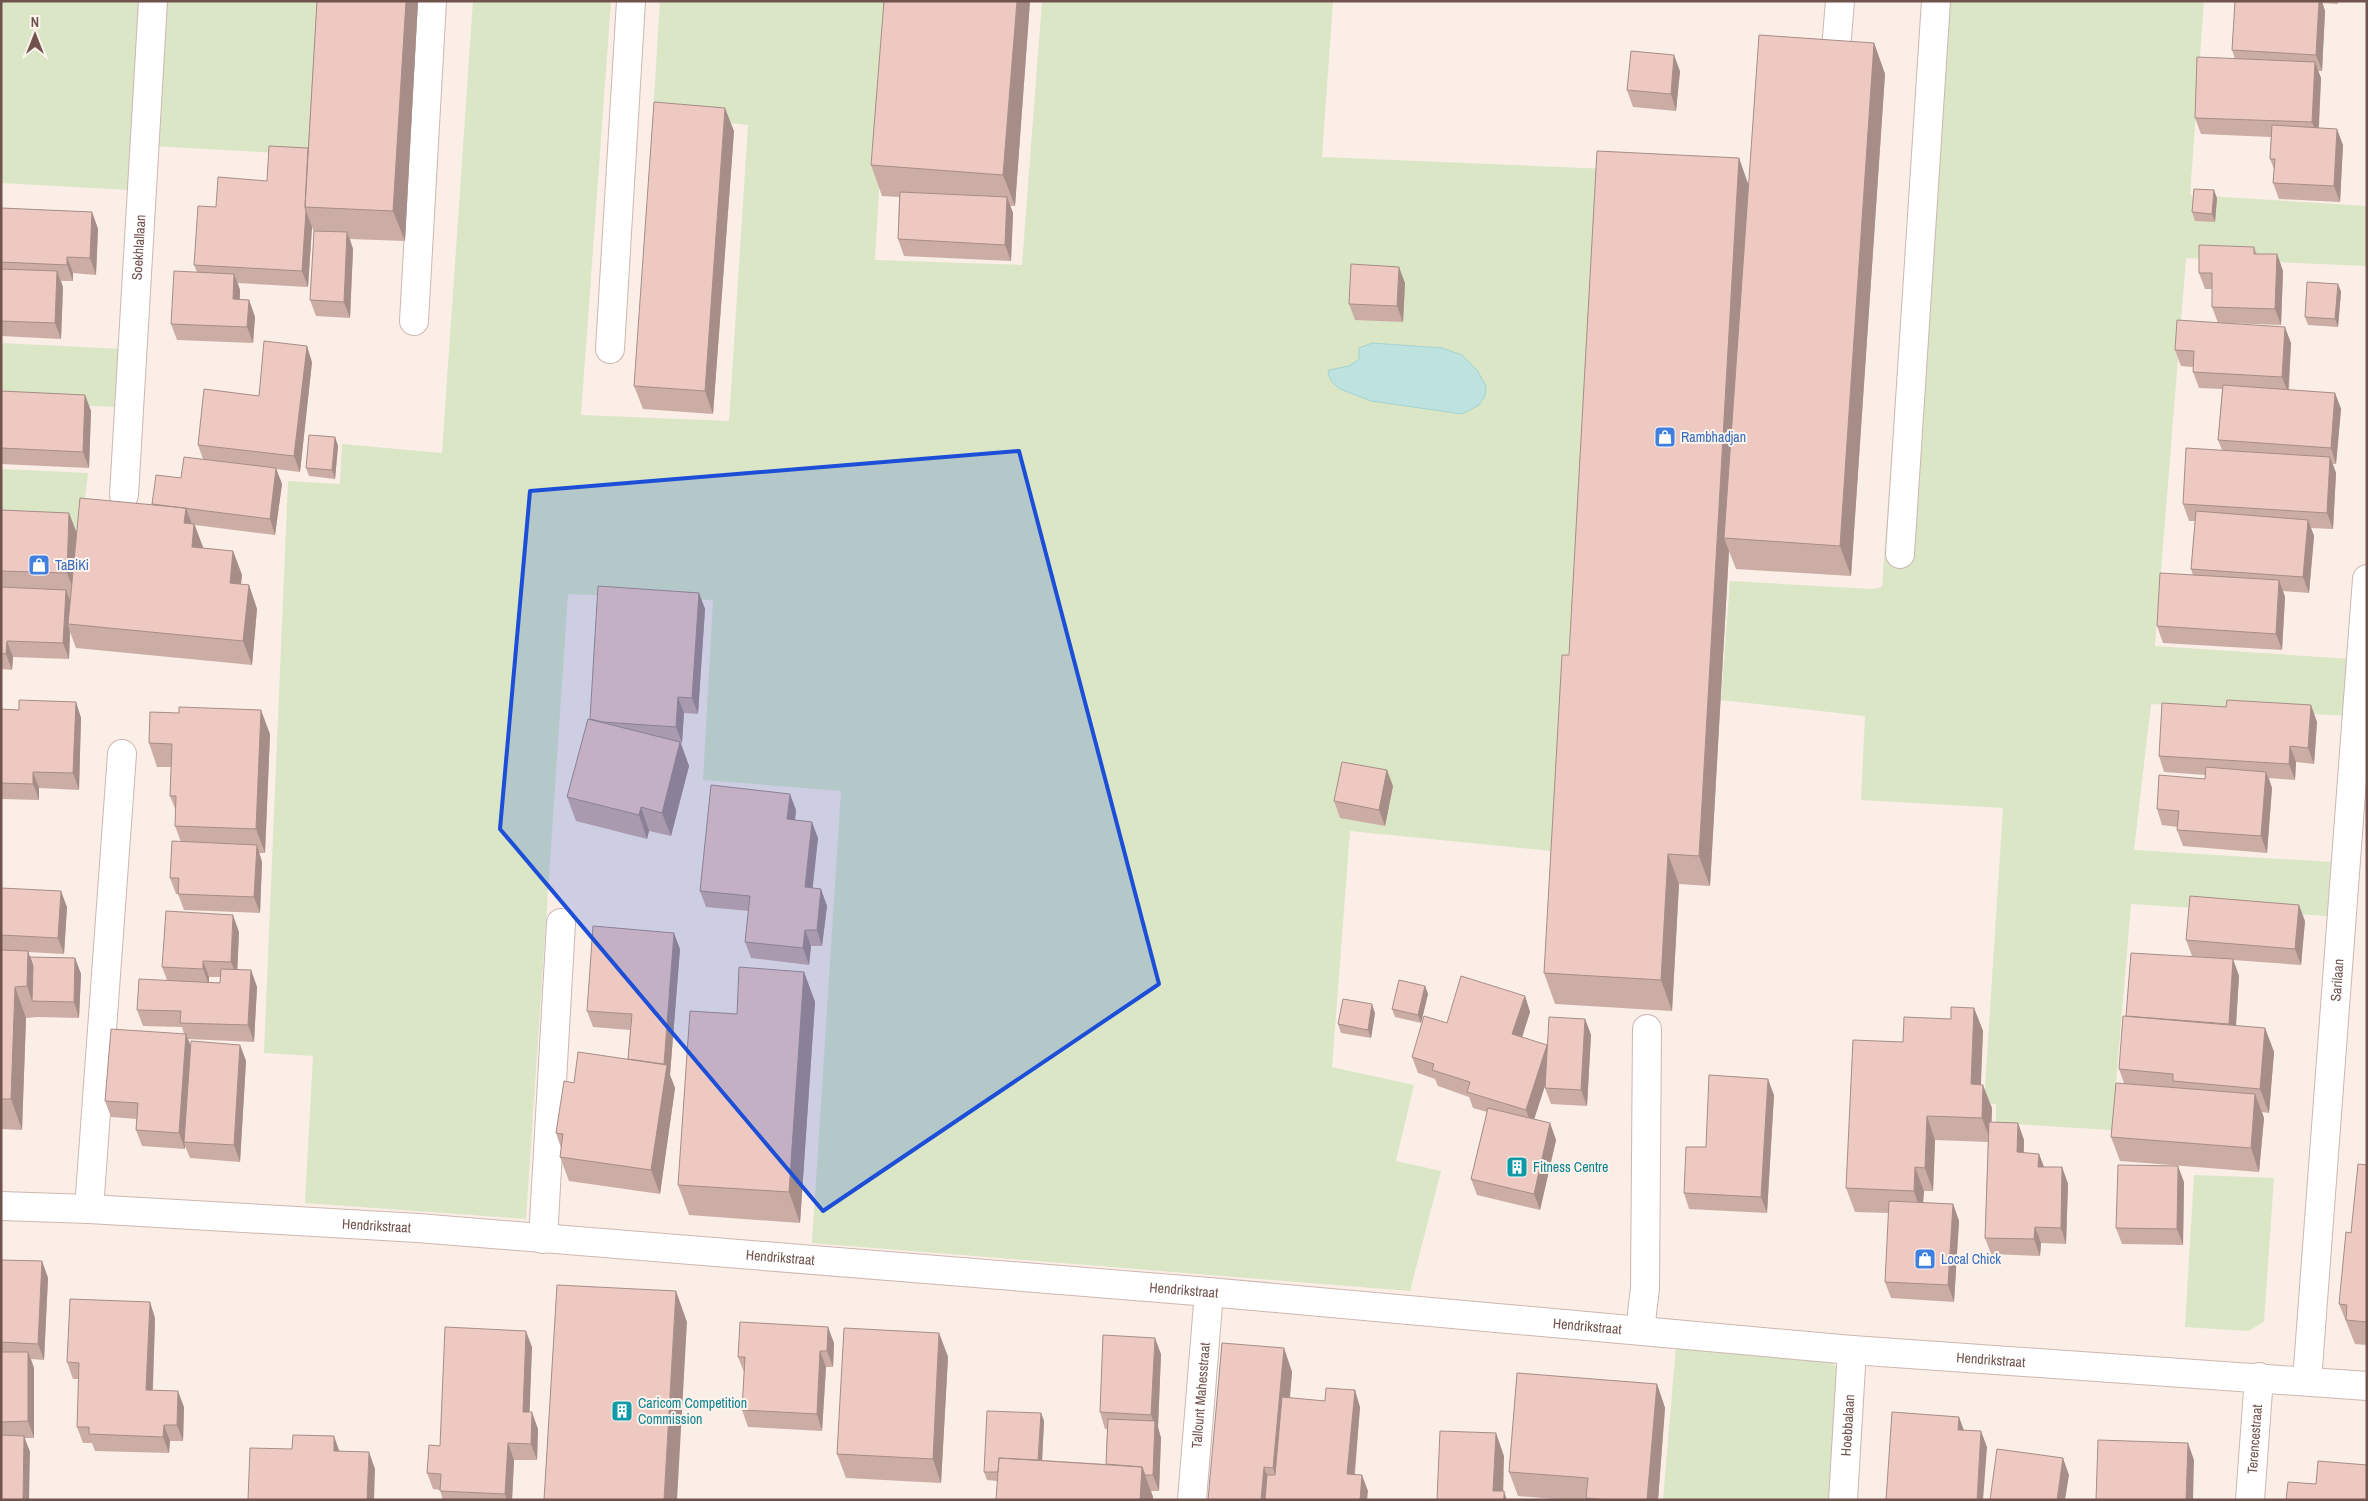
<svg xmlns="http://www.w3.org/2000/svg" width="2368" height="1501" viewBox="0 0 2368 1501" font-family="'Archivo Narrow',sans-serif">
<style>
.green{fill:#dae6c6}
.water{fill:#bde2df;stroke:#a4d3d0}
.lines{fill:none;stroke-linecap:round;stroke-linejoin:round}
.minor-casing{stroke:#cdb7b1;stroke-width:30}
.minor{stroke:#fff;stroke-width:28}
.wall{fill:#ccada6;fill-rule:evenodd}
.shaded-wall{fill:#a68d87}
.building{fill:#edc9c1;stroke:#a68d87}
.marked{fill:#1d4ed8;fill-opacity:0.2;stroke:#1d4ed8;stroke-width:4;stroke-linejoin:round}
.labels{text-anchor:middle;stroke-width:4;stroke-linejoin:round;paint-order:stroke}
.street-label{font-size:14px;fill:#71534e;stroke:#fdf3ed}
.shop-label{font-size:14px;fill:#366cbe;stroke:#fdf3ed;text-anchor:start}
.culture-label{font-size:14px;fill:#0d838f;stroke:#fdf3ed;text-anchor:start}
</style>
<rect width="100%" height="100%" fill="#faeee7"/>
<path class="green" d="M1,1h141l-11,189 -130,-7z
M161,1h162l-10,154 -161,-9z
M473,1h138l-30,414 148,6 19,-296 -95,-10 7,-114h230l-15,259 147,5 20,-264h291l-11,156 284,12 2,12 -56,670 -202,-20 -18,236 82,18 -18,76 45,10 -31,120 -598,-48 29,-452 -138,-11 10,-180 -145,-6 -42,625 -221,-16 8,-147 -49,-3 24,-572 52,3 2,-40 100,9z
M1924,1h280l-14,194 177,11v60l-181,-8 -31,388 196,13 -4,57 -196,-12 -17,146 197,12 -4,54 -196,-12 -19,226 -116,-7v-19l-12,-1 19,-295 -142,-8 4,-84 -144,-16 9,-119 143,8 9,-2z
M1,343l122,6 -8,58 -114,-5z
M1,469l87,4 -7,59 -80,-4z
M2194,1175l80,3 -10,144 -16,9 -63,-4z
M1676,1346l150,12 11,9 2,8 -8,125h-168z"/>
<path class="water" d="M1372,343l70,5 20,7 15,15 9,16 -1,10 -6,9 -17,9 -91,-13 -31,-12 -8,-7 -4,-8 1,-4 20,-4 10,-7v-11z"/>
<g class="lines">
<g class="minor-casing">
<g id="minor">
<path d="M1836,49l4,-48"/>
<path d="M414,321l18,-320"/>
<path d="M610,349l21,-348"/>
<path id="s1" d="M124,495l29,-494"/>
<path d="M1900,554l36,-553"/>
<path id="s2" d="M1,1206l88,3 329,19 791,64 643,58 515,36"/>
<path d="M89,1209l33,-455"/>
<path d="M543,1239l18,-316"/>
<path d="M1640,1330l5,-42 2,-259"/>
<path id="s3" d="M2307,1381l60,-802"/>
<path id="s4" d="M1192,1500l17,-208"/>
<path id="s5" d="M1843,1500l9,-150"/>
<path id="s6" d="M2250,1500l9,-123"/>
</g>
</g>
<use href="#minor" class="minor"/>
</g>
<path class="wall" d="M317,1h101l-13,240 -55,-2 3,10 -3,69 -34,-2 -6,-16 4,-68 -2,-5 -4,60 -70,-4 2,7v10h9l6,17 -2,26 -76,-3 -6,-16 26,-52 -3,-7 22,-58 51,-26 41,-33z
M1030,1l-15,205h-5l3,7 -2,48 -107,-5 -6,-17 1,-42 -17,-1 -11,-31z
M2235,1h103v3l-16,-1 3,8 -3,60h-4l3,7 -2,50 24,17 -3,57 -61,-3 -6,-16 1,-14 -4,-10 1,-22 -70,-3 -6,-16 40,-59 -3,-9z
M1874,43l11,31 -34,502 -115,-7 -7,-18 -19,335 -31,-2 -7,127 -117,-7 -11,-31 25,-318 170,-497 9,27z
M1680,71l-4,40 -43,-4 -6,-17z
M734,131l-21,283 -70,-5 -9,-23z
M2217,198l-2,24 -20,-1 -3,-9z
M1,208l91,4 6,17 -2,46 -23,-2v8h-12l2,6 -2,52 -60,-3z
M2254,247l3,7h20l6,17 -2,54 -56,-2 66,20 -2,47 46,3 6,16 -5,55h-3l3,9 -3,56 -22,-1 3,8 -5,57 -26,-2 2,6 -3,53 -119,-7 -6,-17 36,-51 -2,-6 4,-48h-6l-6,-17 39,-54 -4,-10 4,-51 -23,-1 -6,-16v-5l-12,-1 -6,-16 43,-27 -6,-16v-18h-7l-6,-16z
M1405,283l-2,39 -48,-2 -6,-16z
M2338,284l3,8 -3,35 -30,-2 -3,-8z
M312,362l-12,110 -24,-3 6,15 -7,51 -80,-10 8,23 30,3 9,24 -1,9 8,1 8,24 -5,56 -176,-17 -6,-16 -1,27 -56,-2 -1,13 -11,-1v-159l68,3 7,20 76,-28v-1l51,-45 -5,-14 61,-49z
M1,391l84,4 6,16 -2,57 -88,-4z
M335,437l3,9 -3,33 -26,-3 -3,-8z
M699,593l6,16 -7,105 -14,-1 -2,30h-1l8,23 -18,70 -22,-5 -2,8 -71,-18 -9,-24 23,-78z
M76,702l5,16 -2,72 -40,-2v12l-37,-1 -1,-90 18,1z
M2317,722l-3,42 -18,-2 -1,18 -26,-2 3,10 -5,65 -84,-7 -6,-16 1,-3 -16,-2 -5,-16 48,-30v-4l-41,-3 -5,-16z
M270,734l-5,119h-6l3,9 -2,51 -76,-3 -6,-16h-2l-6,-16 11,-36 -6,-16 1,-15 -6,-15 1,-29h-14l-8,-24z
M1393,786l-8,40 -45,-8 -6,-17z
M796,810l-1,10 23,18 -6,50 15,18 -5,40h-11l-2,19 -58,-7 -6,-16 4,-31 -43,-4 -6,-16z
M1,888l66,19 -3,47 -36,-2 2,5 45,1 6,16 -2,44 -41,-1 -12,1 -4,112 -21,-1z
M2305,921l-4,44 -68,-5 6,16 -3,50 29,2 9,24 -5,61 -7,-1 2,6 -5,54 -139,-11 -9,-24 13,-54 -5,-14 7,-53 95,-57 -29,-3 -6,-16z
M239,932l-2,38h14l6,17 -3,55 -66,-3 3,7 49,-1 6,16 -6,101 -50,-4 -5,-12v3l-43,-3 -6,-16 1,-11 -26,-2 -6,-16 79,-67 -2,-7 -39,-1 -6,-16 30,-30 -5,-13zM209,977h11v6l-11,-1z
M680,949l-10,126 5,13 -15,106 -91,-13 -9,-24 1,-9 -5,-15 18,-50 54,-24 2,-29 -37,-3 -6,-16z
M804,972l11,30 -15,221 -111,-8 -11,-30 59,-171z
M1425,986l3,8 -7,29 -26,-6 -3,-8z
M1525,996l5,16 -8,25 25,8 38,-26 6,16 -4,71 -36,-2 -6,-16v-3l-11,34 16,4 6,17 -16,70 -63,-15 -6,-16 16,-67 -14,-4 -4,-11 -31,-11 -3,-7 -17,-6 -6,-16 35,-34z
M1974,1008l9,23 -3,54 12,23 -1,14 27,1 6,17v13l15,1 5,13h18l6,17 -2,60 -25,-1 -1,13 -49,-2 -6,-16 3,-96 -53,-2 -2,51h-9l-1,12 30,1 6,17 -5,81 -63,-4 -6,-16 4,-69 -34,-1 -9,-24 57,-146z
M1375,1013l-4,25 -30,-5 -3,-9z
M1774,1095l-7,118 -78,-4 -5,-16 22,-46z
M2367,1165v180l-12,-1 -16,-40 12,-71z
M2184,1182l-1,63 -61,-1 -6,-16z
M1,1260l41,1 6,17 -4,82 -13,-1 3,9v70h-10l6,14 -29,48z
M155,1318l-2,72 31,17 -1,34h-13l-1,12 -74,-2 -3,-8h-9l-6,-16 2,-48h-6l-6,-17z
M939,1333l9,24 -7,126 -95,-5 -9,-24z
M834,1343l-1,24h-7l-4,64 -74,-4 -6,-17 2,-38 -6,-15z
M532,1347l-3,65 9,17 -1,31h-23l-2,40h-69l-3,-10 -7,-1 -6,-16 13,-27z
M1284,1348l8,24 -2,26 70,9 -5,67 13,17 -160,9z
M1161,1354l-3,73 3,11 -2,53h-8l2,6 -166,-17 -3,-8 57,-59 3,8 -2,39 64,4 1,-35h-2l-5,-17z
M1657,1384l8,24 -7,92h-89l-51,-4 -9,-24z"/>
<path class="shaded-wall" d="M406,1h12l-13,240 -12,-30z
M1017,1h13l-15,205 -12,-31z
M2319,1h3l3,10 -3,60 -6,-16z
M1874,43l11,31 -34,502 -11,-30z
M1674,55l6,16 -4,40 -5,-17z
M2315,62l6,16 -3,60 -6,-16z
M725,108l9,23 -21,283 -8,-23z
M2337,129l6,16 -3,57 -6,-16z
M1739,158l11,31 -26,349 5,13 -19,335 -11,-30z
M2214,190l3,8 -2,24 -3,-8z
M1007,197l6,16 -2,48 -6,-16z
M306,211l6,16 -4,60 -6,-16z
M92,212l6,17 -2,46 -6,-17z
M347,232l6,17 -3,69 -6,-16z
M2277,254l6,17 -2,54 -6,-16z
M67,257l6,16v8l-6,-16z
M1399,267l6,16 -2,39 -6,-16z
M57,271l6,16 -2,52 -6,-16z
M234,274l6,16 -1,25 -6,-16z
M2338,284l3,8 -3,35 -3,-8z
M249,300l6,17 -2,26 -6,-16z
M2285,327l6,16 -3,50 -6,-16z
M307,346l5,16 -12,110 -6,-16z
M2335,393l6,16 -5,55 -5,-16z
M85,395l6,16 -2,57 -6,-16z
M335,437l3,9 -3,33 -3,-9z
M2330,457l6,16 -3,56 -6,-16z
M276,468l6,16 -7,51 -5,-16z
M186,508l8,22v-6l9,23 -2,24 -17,-48z
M69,513l9,23 -2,61 -9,-24z
M2308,520l6,16 -5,57 -6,-16z
M233,551l9,24 -4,32 -8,-24z
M2279,580l6,17 -3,53 -6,-16z
M249,585l8,24 -5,56 -9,-24z
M66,590l6,16 -4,18 2,8 -1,27 -6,-16z
M699,593l6,16 -7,105 -6,-16z
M7,641l6,16 -1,13 -6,-16z
M678,697l6,16 -2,30 -6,-16z
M76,702l5,16 -2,72 -6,-17z
M2311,705l6,17 -3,42 -6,-16z
M261,710l9,24 -5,119 -9,-24z
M680,742l9,24 -18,70 -9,-23z
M2290,746l6,16 -1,18 -6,-16z
M1387,770l6,16 -8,40 -6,-16z
M33,772l6,16v12l-6,-16z
M2266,772l6,16 -5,65 -6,-17z
M790,794l6,16 -3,26 -6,-17z
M641,807l8,24 -2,8 -8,-24z
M812,822l6,16 -7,66 -6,-17z
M257,845l5,17 -2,51 -6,-16z
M1668,854l11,30 -7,127 -11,-31z
M821,889l6,17 -5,40 -5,-16z
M61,891l6,16 -3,47 -6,-16z
M2299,905l6,16 -4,44 -6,-16z
M233,915l6,17 -2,46 -6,-16z
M805,930l6,16 -2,19 -6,-17z
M674,933l6,16 -10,126 5,13 -15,106 -9,-24 13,-106z
M28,951l11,31 -7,19 -5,-15z
M75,958l6,16 -2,44 -5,-16z
M2233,959l6,17 -4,64 -6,-16z
M203,961l6,16v8l-6,-16z
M251,970l6,17 -3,55 -6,-17z
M804,972l11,30 -15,221 -11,-31z
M1425,986l3,8 -7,29 -3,-8z
M15,987l11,31 -4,112 -11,-31z
M1525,996l5,16 -12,38 -6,-16z
M1372,1004l3,9 -4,25 -3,-8z
M1974,1008l9,23 -3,77 -9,-24z
M1585,1019l6,16 -4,71 -6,-16z
M2265,1028l9,24 -5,61 -9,-24z
M186,1034l6,16 -8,92 1,4v3l-6,-16z
M240,1045l6,16 -6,101 -6,-17z
M1547,1045l6,16 -21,65 -6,-16z
M1768,1079l6,16 -7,118 -6,-16z
M1983,1085l9,23 -1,34 -9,-24z
M2255,1094l9,24 -5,54 -8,-24z
M1927,1116l8,24 -2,51 -8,-23z
M1550,1123l6,17 -16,70 -6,-16z
M2018,1123l6,17 -1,29 -6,-17z
M2039,1154l6,16 -7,-3z
M2178,1166l6,16 -1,63 -6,-16z
M1915,1167l9,24 -2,24 -8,-24z
M2062,1167l6,17 -2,60 -5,-16z
M1953,1204l6,17 -5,81 -6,-17z
M2035,1227l6,16 -1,13 -6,-17z
M42,1261l6,17 -4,82 -6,-16z
M676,1291l11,31 -10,178h-13z
M150,1302l5,16 -3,89 -6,-17z
M828,1327l6,16 -1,24 -6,-16z
M526,1331l6,16 -3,81 -6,-16z
M939,1333l9,24 -7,126 -8,-24z
M1155,1338l6,16 -3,73 3,11 -2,53 -6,-16 2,-50 -4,-10z
M1284,1348l8,24 -11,119 -8,-23z
M820,1351l6,16 -4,64 -5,-17z
M28,1352l6,16v70l-6,-17z
M1657,1384l8,24 -7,92h-11z
M1355,1390l5,17 -7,83 -6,-16z
M178,1391l6,16 -1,34 -6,-16z
M532,1412l6,17 -1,31 -6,-16z
M1041,1413l3,8 -3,61 -3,-8z
M1959,1417l6,16 -7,-3z
M164,1425l6,16 -1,12 -6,-16z
M1981,1431l6,16 -4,53h-6z
M1496,1433l8,23 -1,44 -10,-9z
M24,1436l6,16 -1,48h-6z
M334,1436l6,17 -6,-2z
M508,1443l6,17 -2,40h-5l-2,-6z
M2188,1443l6,17 -1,40h-7z
M369,1452l6,17 -1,31h-7z
M2063,1458l6,17 -4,25h-8z
M1142,1467l11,30v3h-13z
M1264,1467l9,24 -1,9h-11z
M1362,1475l6,16 -1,9h-7z
M1504,1491l3,9h-3z"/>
<path class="building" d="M317,1h89l-13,210 -88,-4z
M884,1h133l-14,174 -132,-10z
M2235,1h84l-3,54 -84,-5z
M1759,35l115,8 -34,503 -116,-8z
M1631,51l43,4 -3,39 -44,-4z
M2197,57l118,5 -3,60 -117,-4z
M654,102l71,6 -20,283 -71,-5z
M2272,125l65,4 -3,57 -61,-3 2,-24h-5z
M269,146l39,2 -3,59 1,4 -4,60 -108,-6 4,-59 18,1 2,-30 49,4z
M1597,151l142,7 -40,698 -31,-2 -7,126 -117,-7 18,-318h7z
M2194,189l20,1 -2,24 -20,-2z
M900,192l107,5 -2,48 -107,-6z
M1,208l91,4 -2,46 -23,-1v8l-66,-3z
M314,231l33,1 -3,70 -34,-2z
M2199,245l55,2v7h23l-2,55 -63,-2v-34h-13z
M1351,264l48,3 -2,39 -48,-2z
M1,269l56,2 -2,52 -54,-2z
M174,271l60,3 -1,25 16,1 -2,27 -76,-3z
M2307,282l31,2 -3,35 -30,-2z
M2177,320l108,7 -3,50 -89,-5 1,-21 -19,-1z
M264,341l43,5 -13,110 -96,-11 6,-56 55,7z
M2223,385l112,8 -4,55 -113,-8z
M1,391l84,4 -2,57 -82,-4z
M309,435l26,2 -3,33 -26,-2z
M2186,448l144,9 -3,56 -144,-9z
M184,457l92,11 -6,51 -118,-15 4,-29 25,3z
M80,498l106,10 -2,15 10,1 -2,23 41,4 -3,32 19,2 -6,56 -175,-17z
M1,510l68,3 -2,60 -66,-2z
M2196,511l112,9 -5,57 -112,-8z
M2160,573l119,7 -3,54 -119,-8z
M598,586l101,7 -7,105 -14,-1 -2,30 -73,-5 -13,-3z
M1,587l65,3 -3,53 -56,-2 -1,13 -5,-1z
M19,700l57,2 -3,71 -40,-1v12l-32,-1v-74l18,1z
M2227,700l84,5 -3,43 -18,-2 -1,18 -130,-8 3,-53 64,4z
M179,707l82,3 -5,119 -81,-3 1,-30h-6l2,-52 -23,-1 1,-31 29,1z
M588,719l92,23 -18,71 -21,-6 -2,8 -72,-18z
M1342,762l45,8 -8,40 -45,-9z
M2206,767l60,5 -5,64 -84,-6 2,-19 -22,-2 2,-34 46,4z
M711,785l79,9 -3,25 25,3 -7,65 16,2 -4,41h-12l-2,18 -58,-6 5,-46 -50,-5z
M172,841l85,4 -3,52 -76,-3 1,-16h-9z
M1,888l60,3 -3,47 -57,-3z
M2190,896l109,9 -4,44 -109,-9z
M166,911l67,4 -2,47 -28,-1v8l-41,-2z
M593,926l81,7 -10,131 -36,-5 4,-45 -45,-3z
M1,950l27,1 -1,35 -12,1 -4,112h-10z
M2131,953l102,6 -4,65 -103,-8z
M30,957l45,1 -1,44 -42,-1 1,-35z
M739,967l65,5 -15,220 -111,-7 12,-174 47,3z
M221,969l30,1 -3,55 -68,-2 1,-12 -44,-1 2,-31 81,4z
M1461,976l64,20 -13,38 35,11 -21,65 -59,-18 3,-10 -38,-12 2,-6 -22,-7 12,-41 23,7z
M1399,980l26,6 -7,29 -26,-6z
M1343,999l29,5 -4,26 -30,-6z
M1951,1007l23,1 -3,76 12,1 -1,33 -55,-2 -2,52 -10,-1 -1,24 -68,-3 7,-148 50,2 1,-25 47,2z
M2123,1016l142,12 -5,61 -87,-8v-7l-54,-5z
M1549,1017l36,2 -4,71 -36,-2z
M111,1029l75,5 -7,99 -43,-3 2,-27 -33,-2z
M191,1041l49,4 -6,100 -50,-3z
M578,1052l89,13 -16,105 -91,-13 3,-23 -7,-1 8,-52 10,2z
M1709,1075l59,4 -7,118 -77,-4 2,-46h20z
M2116,1083l139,11 -4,54 -140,-11z
M1488,1108l62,15 -16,71 -63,-15z
M1989,1122l29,1 -1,29 22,2 -1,13h24l-1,61 -26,-1 -1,12 -49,-1z
M2358,1164l9,1v157l-21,-2 1,-15 -8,-1 7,-72 5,1z
M2118,1165l60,1 -1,63 -61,-1z
M1889,1201l64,3 -5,81 -63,-3z
M1,1260l41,1 -4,83 -37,-2z
M557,1285l119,6 -12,209h-120z
M70,1299l80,3 -4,88 32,1 -1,34h-13l-1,12 -74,-3v-7h-12l2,-64 -12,-1z
M740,1322l88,5 -1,24h-7l-3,63 -75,-4 3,-53h-7z
M445,1327l81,4 -3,81h9l-1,32 -23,-1 -3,51 -65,-3 1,-17 -14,-1 2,-28 11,1z
M844,1328l95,5 -6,126 -96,-5z
M1103,1335l52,3 -4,77 -51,-3z
M1222,1343l62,5 -11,120 -9,-1 -3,33h-53z
M1,1352h27v69l-27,1z
M1517,1373l140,11 -10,116h-39l-22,-2 2,-20 -79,-6z
M1326,1388l29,2 -8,84 15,1 -2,25h-95l2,-25h8l7,-78 43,4z
M987,1411l54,2 -3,47 -39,-2 -1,14h-14z
M1892,1412l67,5 -1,13 23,1 -4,69h-91z
M1108,1419l47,2 -2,54h-8l-3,-8 -36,-3z
M1440,1431l56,2 -3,58h11v9h-67z
M1,1435l23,1 -1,64h-22z
M293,1435l41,1v15l35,1 -2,48h-119l2,-52 42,1z
M2098,1440l90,3 -2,57h-90z
M1997,1449l66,9 -6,42h-67z
M999,1458l143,9 -2,33h-144z
M2318,1461l49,4v35h-81l2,-18 28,2z"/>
<path class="marked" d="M1019,451l140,533 -336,227 -323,-382 30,-338z"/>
<defs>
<g id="shop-square" transform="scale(1.125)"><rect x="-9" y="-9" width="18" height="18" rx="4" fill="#3f7fe0" stroke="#fdf3ed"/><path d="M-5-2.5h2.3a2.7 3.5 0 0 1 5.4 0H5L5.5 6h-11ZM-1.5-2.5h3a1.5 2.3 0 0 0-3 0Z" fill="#fff"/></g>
<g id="building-square" transform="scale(1.125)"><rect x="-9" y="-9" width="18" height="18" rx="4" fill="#0f9aa8" stroke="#fdf3ed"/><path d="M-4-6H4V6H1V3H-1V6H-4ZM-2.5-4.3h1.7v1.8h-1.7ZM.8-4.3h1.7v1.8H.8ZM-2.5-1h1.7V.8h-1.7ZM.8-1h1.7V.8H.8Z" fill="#fff"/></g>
</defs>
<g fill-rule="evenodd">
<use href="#shop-square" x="1665" y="437"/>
<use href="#shop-square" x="39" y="565"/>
<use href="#building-square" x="1517" y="1167"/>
<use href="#shop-square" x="1925" y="1259"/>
<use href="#building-square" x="622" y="1411"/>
</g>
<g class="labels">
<g class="street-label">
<text dy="5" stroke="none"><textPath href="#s1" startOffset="248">Soekhlallaan</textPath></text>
<text dy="5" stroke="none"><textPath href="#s3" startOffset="402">Sarilaan</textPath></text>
<text dy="5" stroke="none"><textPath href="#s2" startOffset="376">Hendrikstraat</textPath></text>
<text dy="5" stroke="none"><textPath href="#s2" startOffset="781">Hendrikstraat</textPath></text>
<text dy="5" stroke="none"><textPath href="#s2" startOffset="1186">Hendrikstraat</textPath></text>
<text dy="5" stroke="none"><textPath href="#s2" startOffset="1591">Hendrikstraat</textPath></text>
<text dy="5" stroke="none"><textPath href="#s2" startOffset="1996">Hendrikstraat</textPath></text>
<text dy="5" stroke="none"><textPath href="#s4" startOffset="105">Tallount Mahesstraat</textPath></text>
<text dy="5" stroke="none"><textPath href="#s5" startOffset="75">Hoebbalaan</textPath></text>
<text dy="5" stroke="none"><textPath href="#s6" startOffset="61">Terencestraat</textPath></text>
</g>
<g class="shop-label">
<text x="1681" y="442">Rambhadjan</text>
<text x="55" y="570">TaBiKi</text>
<text x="1941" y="1264">Local Chick</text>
</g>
<g class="culture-label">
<text x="1533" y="1172">Fitness Centre</text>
<text x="638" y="1408">Caricom Competition<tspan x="638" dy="16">Commission</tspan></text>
</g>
</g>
<rect width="2368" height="1501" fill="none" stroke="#71534e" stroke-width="5"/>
<g transform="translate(35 35)" stroke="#fdf3ed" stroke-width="4" paint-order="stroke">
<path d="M0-4L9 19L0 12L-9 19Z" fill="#71534e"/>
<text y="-8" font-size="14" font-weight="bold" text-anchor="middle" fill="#71534e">N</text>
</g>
</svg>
